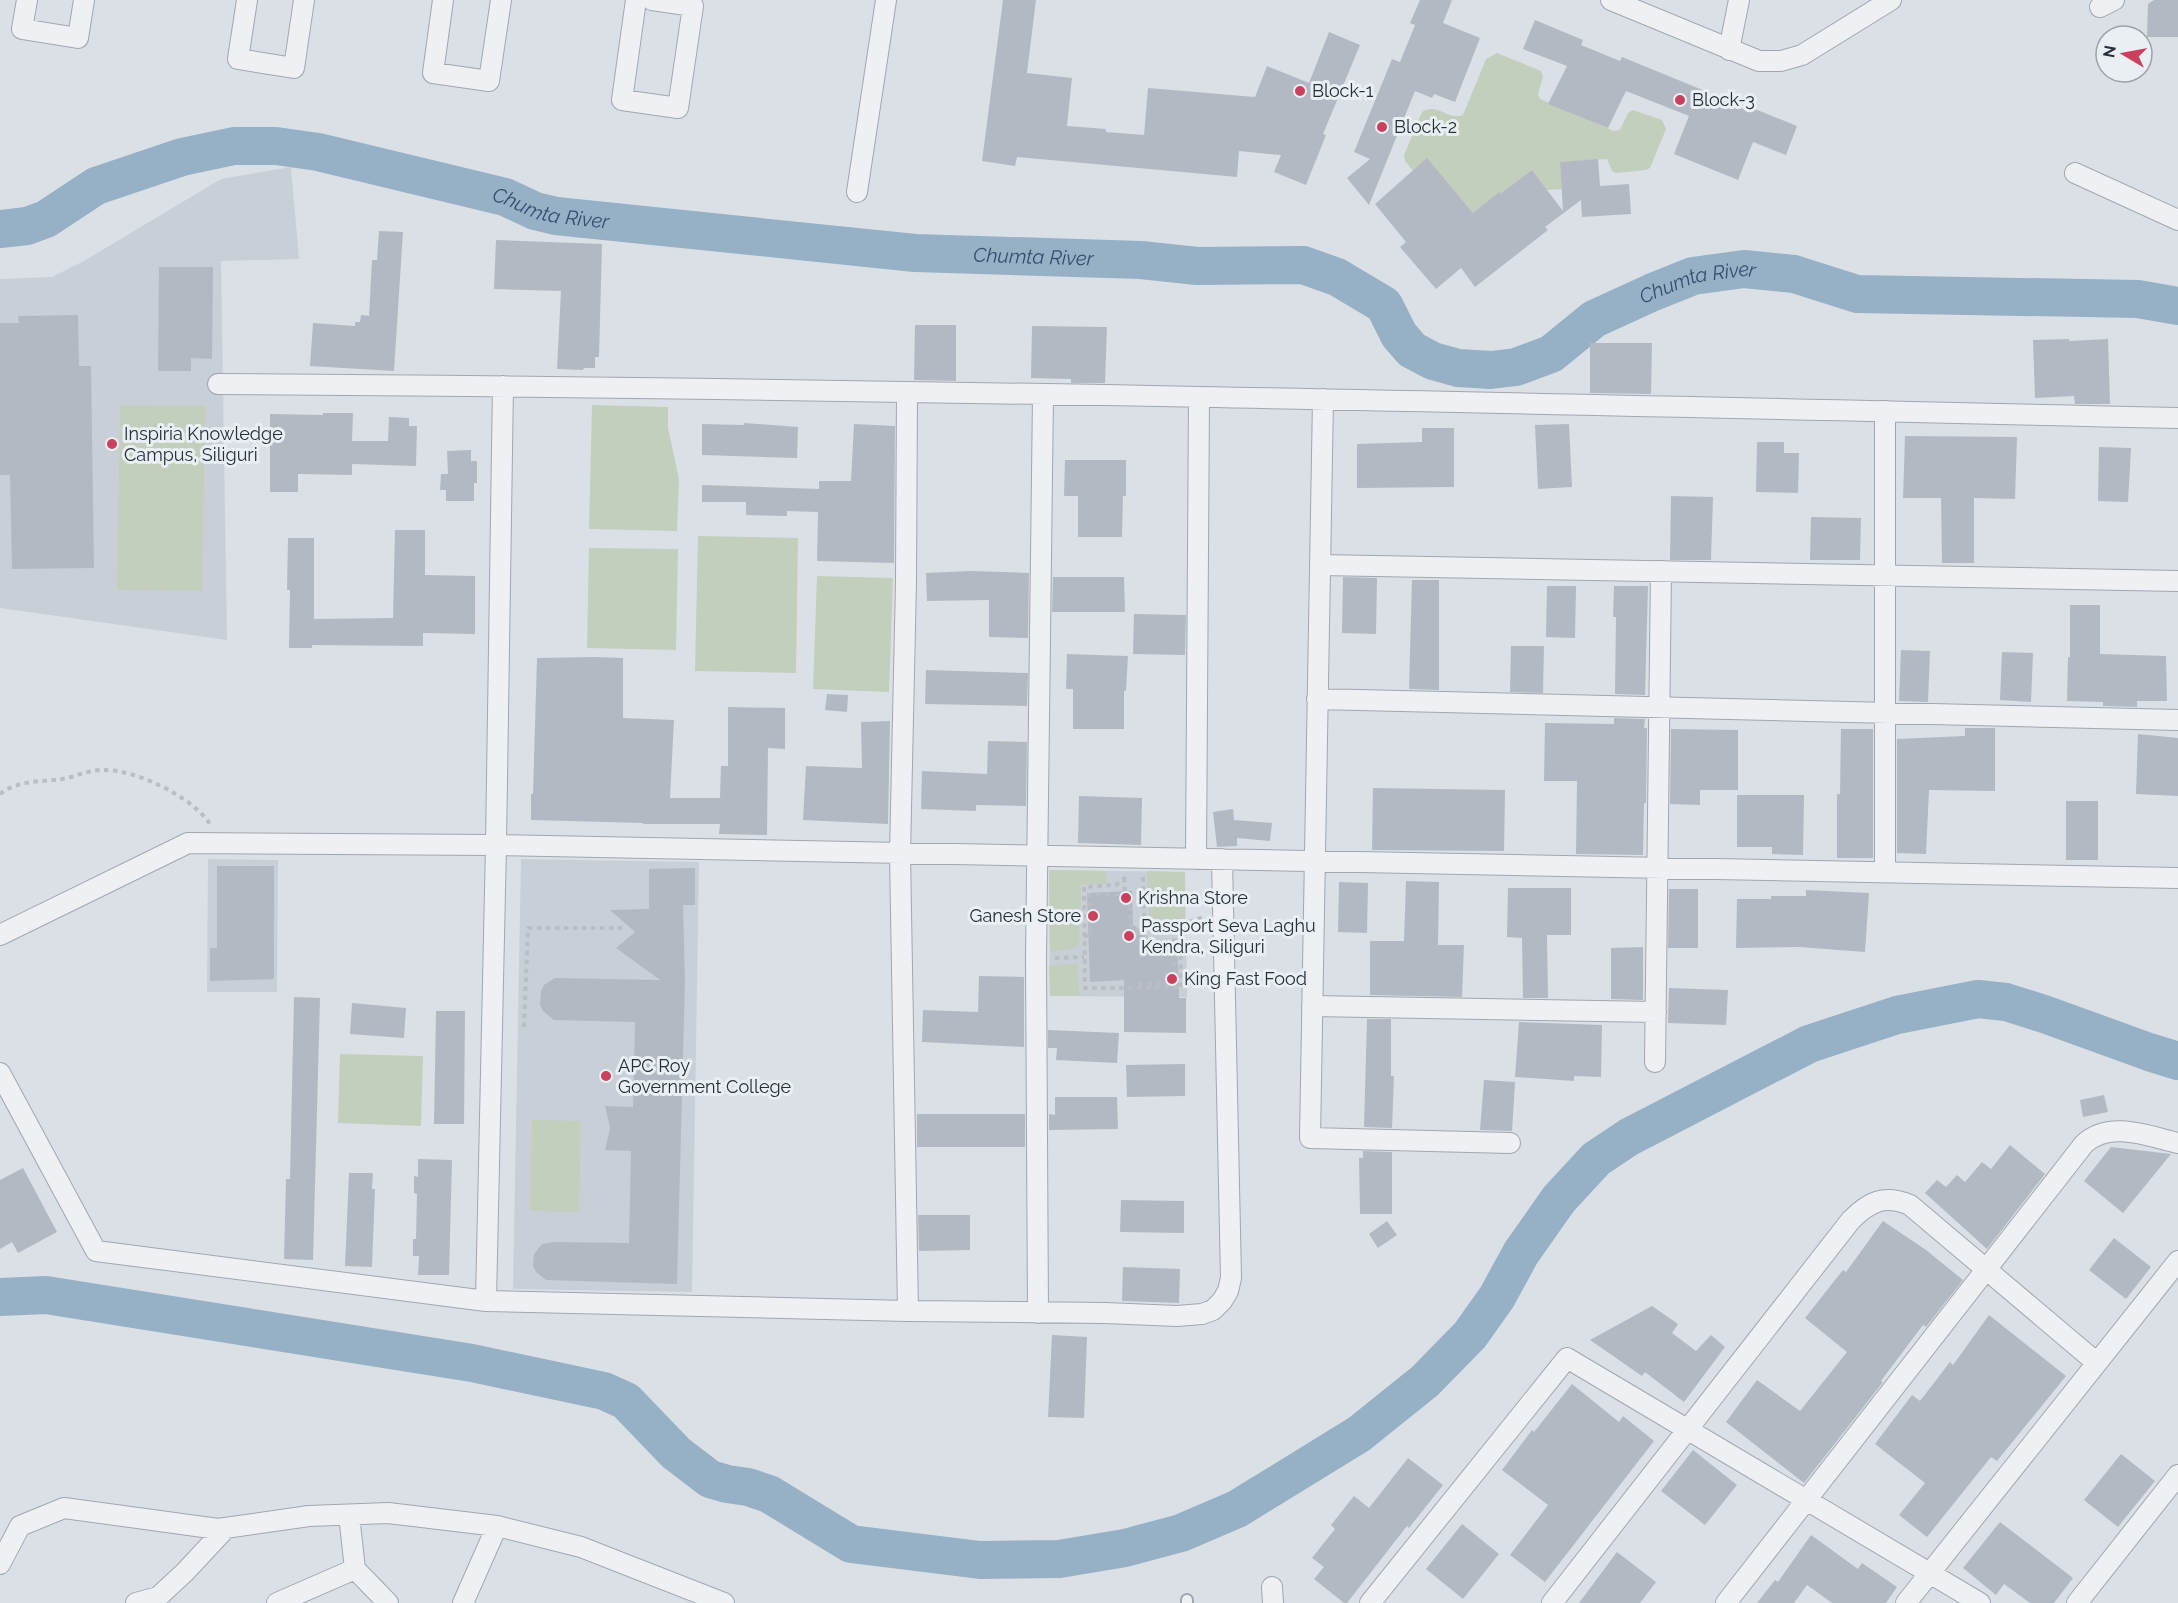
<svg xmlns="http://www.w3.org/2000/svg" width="2178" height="1603" viewBox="0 0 2178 1603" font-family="Raleway,sans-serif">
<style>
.built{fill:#c9cfd7}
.green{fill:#c2cfbd}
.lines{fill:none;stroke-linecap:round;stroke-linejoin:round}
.river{stroke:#96b0c6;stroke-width:38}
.building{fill:#b3b9c2}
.lane-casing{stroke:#a1a7af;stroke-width:14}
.street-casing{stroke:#a1a7af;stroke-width:22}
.path{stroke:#babec4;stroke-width:4;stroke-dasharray:4.5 4.5;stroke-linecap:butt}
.lane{stroke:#eef0f4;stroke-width:10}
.street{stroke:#eef0f4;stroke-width:20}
.poi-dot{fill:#cb405d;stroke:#eaeff3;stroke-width:2}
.labels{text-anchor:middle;stroke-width:6;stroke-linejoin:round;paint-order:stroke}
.poi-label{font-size:18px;fill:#262f3b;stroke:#eaeff3;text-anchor:start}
.water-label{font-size:20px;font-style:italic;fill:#31506e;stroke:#eaeff3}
</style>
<rect width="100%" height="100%" fill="#dbe0e6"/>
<path class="built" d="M291,167l8,92 -78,2 6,379 -227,-32v-329l52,-2 32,-16 137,-82z
M208,859l70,1 -1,132h-70z
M521,859l178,3 -7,430 -179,-3z
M1049,870l136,2 2,125 -137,-1z"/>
<path class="green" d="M1497,53l44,18 2,6 -5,17 2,5 74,32 6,-1 8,-17 5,-3 29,10 4,9 -16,39 -4,2 -30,3 -4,-2 -5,-12 -47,3 2,27 -15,1 -15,-20 -32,24 -2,-1 -25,20 -46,-54 -14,12 -8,-10 -1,-6 18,-43c15,-10 26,9 41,3l23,-56z
M120,405l85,1 -3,185 -85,-1z
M592,405l76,2v21l11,51 -2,52 -88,-2z
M698,536l100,2 -2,135 -101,-2z
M589,548l89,1 -2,101 -89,-2z
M817,576l76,2 -4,114 -76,-3z
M1049,870l56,1 2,7 -1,6 -25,1 -2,60 -5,3 -24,4z
M1147,871l38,1v48h-27l-9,-5z
M1078,964l1,32h-29l-1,-31z
M340,1054l83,2 -2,70 -83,-3z
M532,1120l49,1 -2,91 -49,-1z"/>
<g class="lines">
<g class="river">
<path id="s1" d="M0,229l27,-3 19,-7 50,-33 86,-29 52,-11h42l42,6 187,45 30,14 21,5 359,37 226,7 56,6 106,-1 34,12 47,28 15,30 13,15 21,11 25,7 33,2 25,-3 35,-13 43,-35 59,-27 40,-16 51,-7 50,5 63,20 281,5 40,7"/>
<path d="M0,1297l46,-2 426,68 132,28 22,10 50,52 34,26 17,5 21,3 21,7 82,50 129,16 79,-1 66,-11 56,-15 56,-24 122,-75 66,-53 45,-46 27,-38 24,-44 38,-54 37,-40 33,-22 180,-93 88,-29 81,-16 28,3 38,12 105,38 29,9"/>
</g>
</g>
<path class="building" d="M1003,0h33l-9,73 45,5 -5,48 39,3v3l38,3 4,-47 107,9 12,-31 42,17 20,-51 31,13 -37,89 3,1 -20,50 -32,-13 7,-17 -42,-4 -2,26 -220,-20 -2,9 -33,-5z
M1420,0h32l-9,23 37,15 -25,64 -21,-8 -2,4 -17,-7 -46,114 -22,-27 23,-19 -16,-7 38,-93 8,3 15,-37 -5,-2z
M2154,0h24v37h-31l1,-33z
M1535,20l48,20 -2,5 39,16 2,-4 88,36 -1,2 39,16 2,-4 47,19 -11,29 -33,-13 -15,38 -64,-26 15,-38 -63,-25 -18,37 -60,-24 19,-38 -44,-17z
M1427,158l46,55 26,-21 1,2 32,-24 31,41 -3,-49 38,-3 2,27 29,-2 2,30 -49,3 -1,-17 -36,27 3,3 -73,57 -14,-19 -25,21 -36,-42 6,-5 -31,-38z
M379,231l24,1 -9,139 -84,-5 3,-43 42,3v-4h5l1,-7 8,1 3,-56h5z
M496,240l106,4 -3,113h-4v11h-11l-1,2 -26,-1 4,-78 -67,-2z
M159,267h54l-1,92 -21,-1v13h-33z
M78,315l1,51h12l3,202 -82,1 -2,-94h-10v-152h19l-1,-7z
M915,325h41v56l-42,-1z
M1032,326l75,1 -2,56h-34v-4l-40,-1z
M2069,339v2l39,-2 2,65h-35l-1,-8 -39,2 -2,-58z
M1590,343h62l-1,51 -61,-1z
M323,413h30l-1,28h36l1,-24 20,1v8h8l-1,40 -64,-2v11l-54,-1v18h-28v-78l53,1z
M744,423l54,4 -1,31 -95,-3v-31l42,1z
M854,424l41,2 -1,137 -77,-2 1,-49 -31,-1v5l-41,-1v-13h-44v-17l117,4v-8h32z
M1569,424l3,63 -34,2 -3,-64z
M1422,428h32v59l-97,1v-44l65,-2z
M1905,436l112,1 -2,62 -41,-1v65h-32l-1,-65h-38z
M1757,442h27v11h15l-1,40 -42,-1z
M2099,447l32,1 -3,54 -30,-1z
M471,450v11h6v22h-3v18h-28v-11h-6l1,-16h7l-1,-23z
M1065,460h61v36h-3l-1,41h-44v-41h-14z
M1671,496l42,1 -2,63h-41z
M1811,517l50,1 -1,42h-50z
M395,530h30v45l50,1v58l-52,-1v13l-111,-1v3h-23l1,-58h-3l1,-52h26v81l79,-1z
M971,571l58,2 -1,65 -39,-1v-37l-62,1 -1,-28z
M1053,577h71l1,35h-73z
M1343,577l34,1 -1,56 -34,-1z
M1412,580h27v110l-30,-1z
M1547,586h29l-1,52 -29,-1z
M1614,586h34l-3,109 -30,-1 1,-77h-3z
M2070,605h30v49l66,2 1,45h-30v6l-34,-1v-4l-36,-1 1,-44h2z
M1134,614l52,1 -1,40 -52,-1z
M1511,646h33l-1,47 -33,-1z
M1901,650l29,1 -2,51 -29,-1z
M2002,652l31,1 -2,49 -31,-2z
M1067,654l61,2 -2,35h-2v38h-51v-40h-7z
M594,657l29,1v60l51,2 -4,78h50l1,-32h7v-59l57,1v41l-17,-1 -1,87 -48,-1 1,-10h-77v-1l-112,-3v-26h2l4,-136z
M926,670l102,3 -1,33 -102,-2z
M827,694l21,1 -1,17 -22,-2z
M1614,718l31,1 -1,9h3l-1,75h-2l-1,52 -67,-1 1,-73h-33l1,-58 69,1z
M890,721l-2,103 -85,-4 3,-54 56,2 -1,-46z
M1965,728h30v63l-66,-1 -3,64 -29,-1v-114l68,-3z
M1671,729l67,1v60h-38v15l-30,-1z
M1841,729h32v129h-36v-64h3z
M2138,734l40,4v58l-42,-2z
M988,741l39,1 -1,64 -50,-1v6l-55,-2 1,-38 65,3z
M1373,788l132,2 -1,61 -132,-1z
M1737,795h67l-1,60 -31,-1v-7h-35z
M1079,796l63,2 -1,47 -63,-2z
M2066,801h32v59h-32z
M1233,809l1,11 38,3 -2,18 -33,-3v8l-20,1 -4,-35z
M217,866h57v113l-64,2v-33h7z
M695,868v37h-12l2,76 -8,303 -131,-4 -10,-8 -3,-6 1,-12 8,-10 12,-2 75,1 2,-92 -26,-1 5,-22 -5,-22 28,1 2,-85 -81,-2 -11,-9 -3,-6 1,-14 3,-6 11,-7 105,2 -44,-32 19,-16 -25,-22 39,-1v-40z
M1406,881l33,1 -1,63h26l-2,52 -92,-2v-54h34z
M1339,882l29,1 -1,50 -29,-1z
M1508,888h63v47h-24l1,63h-25l-1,-60 -15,-1z
M1669,889h29v59h-30z
M1806,890l63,3 -4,59 -66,-5 -63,1 1,-49h34v-3h35z
M1132,891l1,34 11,7 6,9 27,-1 2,58h7v35l-62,-1v-52l-34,2 -3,-89z
M1643,947v53l-32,-1v-51z
M979,976l45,1v70l-102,-5 1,-32 55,2z
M1669,988l59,2 -2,35 -58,-2z
M294,997l26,1 -7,262 -29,-1 2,-80h4z
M352,1003l54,5 -2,30 -54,-4z
M436,1011h29l-1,113h-30z
M1367,1019h24v57h3l-2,52 -28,-1z
M1519,1022l83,3 -1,52 -27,-1v5l-59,-4z
M1048,1030l71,3 -2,30 -61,-3 1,-12h-9z
M1185,1064v32l-58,1 -1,-32z
M1484,1080l31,2 -3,49 -32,-1z
M2104,1095l4,17 -25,5 -3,-17z
M1055,1097h62l1,32 -69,1v-16l6,1z
M917,1114h108v33h-108z
M2010,1145l35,29 -58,75 -62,-56 12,-13 9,7 11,-12 8,7 17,-20 9,7z
M2111,1147l60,7 -48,59 -39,-32z
M1363,1151l29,1v62h-32l-1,-56h4z
M418,1159l34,1 -3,115h-31l1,-19h-6v-17h3l1,-45 -3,-1v-17l4,1z
M23,1168l34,64 -39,21 -6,-11 -12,7v-69z
M349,1173h24l-1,16h3l-3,78 -27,-1z
M1121,1200l63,1v32l-64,-1z
M918,1215h52v35l-51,1z
M1387,1221l10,14 -19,13 -9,-14z
M1883,1221l43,29 37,30 -37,47 -3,-2 -42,56 2,1 -79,101 -78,-61 31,-42 43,31 47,-59 -42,-34 38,-48 3,2z
M2114,1238l37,29 -25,32 -37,-29z
M1123,1267l57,2 -1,34 -57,-2z
M1652,1306l26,18 -6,9 24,18 15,-16 14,12 -41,55 -39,-30 -3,4 -52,-36z
M1989,1315l77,61 -69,85 -6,-4 -64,80 -28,-22 26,-32 -50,-39 37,-49 8,6 30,-39 3,3z
M1052,1335l35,2 -3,81 -36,-1z
M1572,1384l47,38 4,-6 31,25 -109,141 -35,-27 38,-50 -46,-35 30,-40 2,2z
M1693,1450l44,35 -32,40 -44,-34z
M2121,1454l34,27 -37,46 -34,-27z
M1408,1458l35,27 -34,43 -2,-2 -60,77h-3l-30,-24 10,-12 -12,-9 23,-29 -4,-4 23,-29 15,12z
M2000,1522l73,56 -19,25h-24l-26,-19 -8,11 -33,-27z
M1462,1524l37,30 -36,45 -37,-30z
M1811,1535l47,34 4,-6 35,24 -11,16h-54l-25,-18 -13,18h-37l18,-23 3,2z
M1617,1552l39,30 -16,21h-61z"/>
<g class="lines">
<g class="lane-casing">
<path id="lane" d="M1187,1600v3"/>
</g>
<g class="street-casing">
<path id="street" d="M27,0l-5,29 56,9 6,-38
M247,0l-9,59 56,9 10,-68
M443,0l-10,73 56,8 12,-81
M636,0l-14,100 56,8 15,-102 -41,-6
M1611,0l148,61h22l21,-6 89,-55
M2100,7l14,-7
M1729,50l10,-50
M2075,173l103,47
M857,192l29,-192
M218,384c653,4 1307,19 1960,34
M907,393l-1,189 -6,272 8,457
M1323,399l-13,739 200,5
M1320,565l858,16
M1317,699l861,21
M1196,859l3,-462
M1885,872v-461
M0,935l188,-92 308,2 1682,33
M1312,1006l344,6
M1655,1062l6,-491
M0,1073l96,178 390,50 422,10 197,2 72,3 25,-2 11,-4 9,-9 6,-10 3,-13 -9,-419
M486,1301l10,-456 7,-459
M1038,1313l-2,-354 7,-564
M349,1515l6,54 33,34
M0,1564l20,-38 44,-18 154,21 91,-13 79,-3 109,13 84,21 143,56
M1272,1587l1,16
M136,1603l22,-6 27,-25 41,-44
M277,1603l78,-34
M463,1603l34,-77
M1370,1603l197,-245 413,245
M1552,1603l299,-383c18,-18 33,-26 59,-15l187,158
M1726,1603l358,-459c25,-24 64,-8 94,-1
M1906,1603l272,-342
M2077,1603l101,-128"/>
</g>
<path class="path" d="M0,794c17,-14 41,-12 62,-15 13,-2 26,-9 40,-9 33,-1 89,26 108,54
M1126,877l-10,8 -32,2 1,101h96l-1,-66
M1143,877l1,45h45l15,-5
M1124,878l1,16
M1135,932l9,-10
M1084,936h6l-1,-41 40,-1 2,33 15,17 28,-1 1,40 -39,1
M1174,943v-21
M1055,958l29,-1
M524,1027l4,-99h95"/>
<use href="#lane" class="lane"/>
<use href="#street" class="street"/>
</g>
<g class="poi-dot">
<circle cx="1300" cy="91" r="6"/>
<circle cx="1680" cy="100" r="6"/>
<circle cx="1382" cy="127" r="6"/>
<circle cx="112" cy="444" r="6"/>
<circle cx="1126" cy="898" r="6"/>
<circle cx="1093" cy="916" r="6"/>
<circle cx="1129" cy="936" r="6"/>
<circle cx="1172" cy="979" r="6"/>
<circle cx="606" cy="1076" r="6"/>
</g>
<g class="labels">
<g class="poi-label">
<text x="1312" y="97">Block-1</text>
<text x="1692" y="106">Block-3</text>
<text x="1394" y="133">Block-2</text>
<text x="124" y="440">Inspiria Knowledge<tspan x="124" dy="21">Campus, Siliguri</tspan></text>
<text x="1138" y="904">Krishna Store</text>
<text x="1081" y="922" text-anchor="end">Ganesh Store</text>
<text x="1141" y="932">Passport Seva Laghu<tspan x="1141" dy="21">Kendra, Siliguri</tspan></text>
<text x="1184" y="985">King Fast Food</text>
<text x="618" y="1072">APC Roy<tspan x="618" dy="21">Government College</tspan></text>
</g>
<g class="water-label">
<text dy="7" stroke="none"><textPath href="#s1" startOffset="576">Chumta River</textPath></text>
<text dy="7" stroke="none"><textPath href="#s1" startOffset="1062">Chumta River</textPath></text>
<text dy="7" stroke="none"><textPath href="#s1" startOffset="1788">Chumta River</textPath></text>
</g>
</g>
<g transform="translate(2124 54) rotate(280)"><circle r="28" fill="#eaeff3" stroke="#9ca2a9" stroke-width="1.5"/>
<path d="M0-4.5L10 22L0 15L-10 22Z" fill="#cb405d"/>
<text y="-9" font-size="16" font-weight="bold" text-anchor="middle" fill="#262f3b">N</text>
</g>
</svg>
